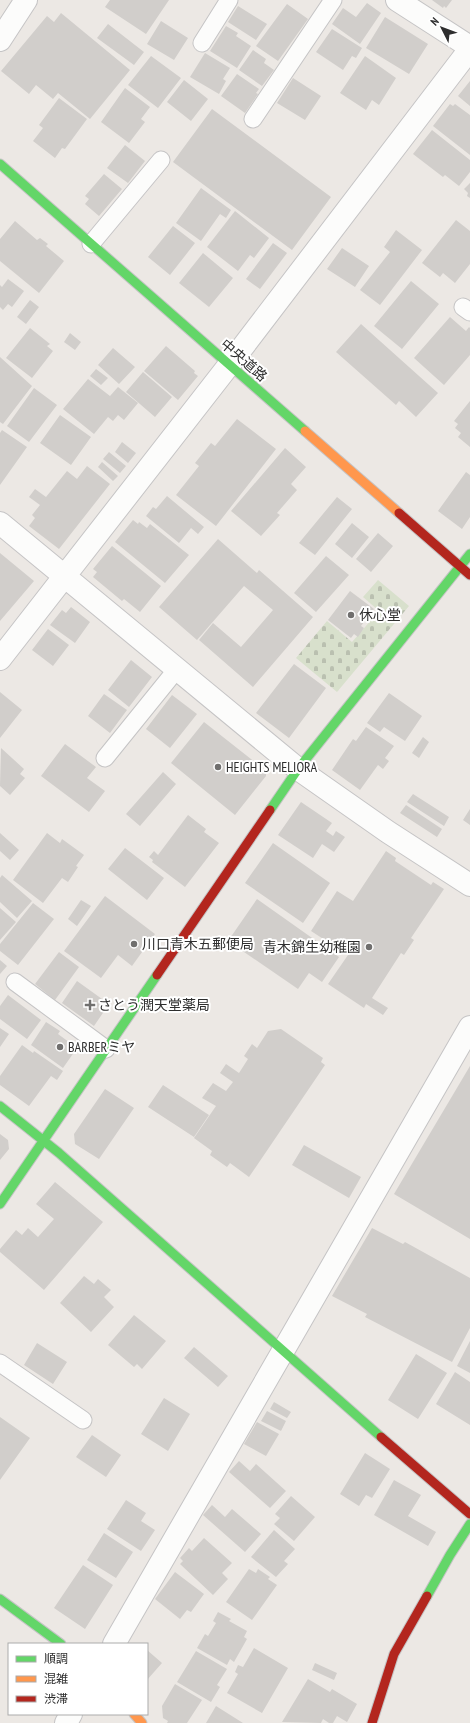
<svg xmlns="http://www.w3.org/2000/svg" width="470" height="1723" viewBox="0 0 470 1723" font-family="'PT Sans Narrow','Noto Sans JP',sans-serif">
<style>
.cemetery{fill:url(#cemetery-stones)}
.building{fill:#d1cecb}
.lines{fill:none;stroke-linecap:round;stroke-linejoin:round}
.lane-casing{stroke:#c5c4c5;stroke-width:19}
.street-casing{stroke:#c5c4c5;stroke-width:24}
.fast-casing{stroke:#c5c4c5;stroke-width:11}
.slow-casing{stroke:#c5c4c5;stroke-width:11}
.jam-casing{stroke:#c5c4c5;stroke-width:11}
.lane{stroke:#fcfcfb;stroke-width:17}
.street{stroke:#fcfcfb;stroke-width:22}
.fast{stroke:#63d668;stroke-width:9}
.slow{stroke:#ff974d;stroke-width:9}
.jam{stroke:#b3261e;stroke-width:9}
.poi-dot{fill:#706f6e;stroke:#fff;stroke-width:1.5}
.labels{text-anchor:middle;stroke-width:4;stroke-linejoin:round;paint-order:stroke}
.street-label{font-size:14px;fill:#2e2e2e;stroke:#fff}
.poi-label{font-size:14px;fill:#2e2e2e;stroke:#fff;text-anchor:start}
</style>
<defs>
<pattern id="cemetery-stones" width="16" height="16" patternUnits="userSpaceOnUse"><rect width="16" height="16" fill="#d8e0cc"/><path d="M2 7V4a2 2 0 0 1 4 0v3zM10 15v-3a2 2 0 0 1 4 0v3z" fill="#bac0b0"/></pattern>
</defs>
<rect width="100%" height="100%" fill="#ece8e4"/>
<path class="cemetery" d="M378,580l31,26 -72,86 -41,-34 31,-37 25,21 27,-31 -16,-14z"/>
<path class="building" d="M110,0h59l-23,34 -41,-27z
M432,0h20l-6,8 -2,-2 -1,2z
M367,3l14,10 -21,31 -28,-20 11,-16 13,9z
M287,4l21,15 -30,42 -22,-15z
M238,6l29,18 -11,16 -28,-18z
M61,13l69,57 -40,49 -32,-26 -5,6 -17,-14 -7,9 -28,-23 46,-55 7,6z
M385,17l43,27 -19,30 -43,-26z
M161,21l27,17 -14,22 -27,-16z
M108,24l36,28 -10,13 -37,-27z
M226,26l12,7 -2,3 15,10 -14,22 -27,-17z
M332,29l30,19 -6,10 -4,-2 -9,14 -27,-18z
M253,50l13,9 -2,4 10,7 -12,16 -23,-16z
M205,53l25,15 -7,11 3,2 -7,13 -29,-17z
M151,56l30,22 -23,30 -30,-23z
M365,56l31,22 -17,27 -7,-5 -6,10 -26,-17z
M237,74l22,15 -3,4 2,1 -13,19 -24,-17z
M293,78l28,18 -16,24 -28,-17z
M184,80l24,19 -17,22 -24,-19z
M470,81v25l-12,-10z
M125,88l25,19 -9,12 4,3 -16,21 -28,-21z
M59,98l28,21 -22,30 -3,-1 -7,10 -22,-17 10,-13 -4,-3z
M450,104l3,2 2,-2 15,11v40l-37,-29z
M212,109l119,88 -39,53 -119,-88z
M432,130l38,30v12l-11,14 -14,-11 -2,2 -30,-23z
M125,145l20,16 -17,22 -21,-15z
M104,174l18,15 -23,27 -14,-12 4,-5 -4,-3z
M470,183v15l-3,-2 1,-3 -4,-4z
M201,188l30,22 -5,8 -6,-4 -19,27 -25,-18z
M235,211l34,27 -15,20 -4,-3 -12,16 -31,-24z
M456,220l14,11v33l-15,19 -12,-10 -3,4 -18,-14z
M15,221l22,19 3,-2 8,6 -2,2 18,15 -25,32 -39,-32v-22z
M173,226l22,17 -25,32 -22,-18z
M396,230l26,20 -42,55 -20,-15 30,-38 -6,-5z
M273,243l14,10 -27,36 -14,-10z
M342,248l27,18 -14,21 -28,-18z
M203,253l30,25 -24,29 -30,-24z
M8,279l16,12 -12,16 -4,-3 -5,6 -3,-3v-22l2,2z
M411,281l28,23 -37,45 -28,-23z
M30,300l9,7 -13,17 -9,-7z
M450,317l16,14 3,-4 1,1v27l-26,30 -30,-27z
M361,324l77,69 -22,24 -17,-16 -3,4 -60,-53z
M30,328l20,16 -3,2 6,5 -21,27 -26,-20z
M70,333l11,9 -6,8 -11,-8z
M166,346l29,25 -1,2 4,3 -20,24 -34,-29z
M113,348l22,19 -16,17 -21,-19z
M0,357l32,29 -29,38 -3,-2z
M96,369l12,9 -7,7 -11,-9z
M143,372l29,25 -17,20 -29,-25z
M88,379l22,17 8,-9 20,16 -14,17 -6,-5 -5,6 -5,-4 -14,17 -31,-25z
M34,388l23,17 -28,37 -22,-16z
M470,401v46l-12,-10 3,-4 -6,-5 3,-4 -4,-3z
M60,415l31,22 -20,28 -31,-22z
M237,419l39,30 -60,77 -40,-31 23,-29 -4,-3 16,-20 4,3z
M2,430l25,17 -27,38v-52z
M122,442l14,11 -8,10 -13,-11z
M285,448l21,19 -15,17 6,6 -20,23 3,2 -19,21 -30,-25z
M109,452l17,14 -6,7 -17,-14z
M102,462l16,14 -5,5 -15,-14z
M87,466l23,18 -51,65 -30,-23 6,-8 -3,-3 8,-10 -11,-8 6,-8 11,8 21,-26 10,8z
M466,472l4,3v42l-8,12 -24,-18z
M167,496l37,31 -6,7 -7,-6 -12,15 -33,-27 7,-9 3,2z
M337,497l15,12 -37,46 -16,-12z
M133,520l5,4 1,-2 8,6 3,-4 39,31 -24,28 -50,-41z
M352,523l17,14 -17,21 -17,-14z
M378,533l15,13 -22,26 -15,-13z
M218,539l39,34 2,-3 54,47 -60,70 -54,-47 14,-17 28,24 32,-37 -29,-24 -47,54 -38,-33z
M112,546l49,40 -21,26 -16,-13 -2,2 -29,-24 4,-5 -4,-3z
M0,553l34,28 -34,40z
M326,556l23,19 -33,37 -22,-19z
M350,591l24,18 -13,17 3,2 -6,9 -4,-3 -3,4 -23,-18z
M71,607l19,15 -15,21 -25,-18 12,-15 4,3z
M48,629l21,16 -16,21 -21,-16z
M131,660l21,17 -23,30 -21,-17z
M294,664l32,24 -37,50 -33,-25z
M0,692l22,18 -22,28z
M389,693l33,23 -17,25 -21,-14 -4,5 -13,-9z
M104,694l23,16 -17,23 -22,-17z
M172,695l25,19 -27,34 -24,-19z
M204,722l62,49v5l-31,39 -64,-52z
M366,727l28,19 -9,12 4,3 -6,8 -5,-4 -18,25 -28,-20 21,-31 3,2z
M423,737l6,5 -10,16 -7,-5z
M65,744l31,23 -9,11 18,13 -16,21 -48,-36z
M1,748l23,21 -4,5 5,4 -15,17 -10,-9z
M163,772l13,12 -36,42 -14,-12z
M413,794l36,23 -5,9 -37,-24z
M301,802l31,21 -6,8 7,5 3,-5 9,6 -11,15 -12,-8 -9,14 -35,-23z
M406,805l36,24 -5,8 -37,-24z
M470,809v16l-7,-5z
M188,815l18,14 -2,3 15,11 -34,44 -33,-25 1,-2 -4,-3 5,-6 4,4z
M0,833l19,17 -9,10 -10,-9z
M47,833l13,10 2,-4 22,16 -8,11 2,1 -10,15 -6,-4 -19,25 -30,-23z
M273,843l57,40 -27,40 -58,-40z
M125,848l39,30 -17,22 -39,-31z
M386,851l10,7 -1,3 36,24 2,-3 11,7 -33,49 3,2 -10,15 -3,-2 -29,45 16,10 -5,7 -17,-11 -2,4 -36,-24 20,-29 -37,-24 26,-40 16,10z
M2,875l30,26 -15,17 -17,-16v-24z
M105,896l50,38 -23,32 -14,-11 -17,23 -37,-27z
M257,899l82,58 -17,25 -13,-9 -11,16 -70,-48z
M81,900l10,6 -14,20 -9,-7z
M33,903l21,16 -36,46 -18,-14v-7z
M0,908l16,14 -16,18z
M59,952l20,15 -24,33 -20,-16z
M0,960l7,6 -7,8z
M77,981l32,23 -15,22 -32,-23z
M8,995l33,25 -14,19 -27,-20v-13z
M46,1022l14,9 -2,3 19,14 -14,20 -32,-23z
M0,1028l9,6 -9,13z
M281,1029l42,29 -2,4 4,3 -76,112 -19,-14 -3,4 -17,-12 2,-4 -18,-13 22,-32 -14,-8 11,-15 13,8 7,-9 -13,-9 6,-9 13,9 9,-14 -4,-3 8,-12 5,4 11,-17z
M22,1045l11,8 1,-2 29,20 -6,9 -6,-4 -22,30 -29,-21v-9z
M470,1066v173l-76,-45z
M163,1085l46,30 -15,22 -46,-30z
M105,1089l29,19 -35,51 -24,-15 -1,-10z
M0,1134l8,6 1,9 -9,11z
M304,1145l57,32 -12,21 -57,-33z
M55,1182l48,40 -59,68 -44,-38v-3l16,-19 6,5 6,-7 10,9 16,-18 -18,-15z
M372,1228l31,16 2,-2 65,36v50l-18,34 -87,-45 2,-3 -35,-18z
M84,1276l10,8 4,-5 13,11 -7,7 10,10 -23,25 -31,-29z
M134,1315l32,26 -24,28 -5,-5 -3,3 -26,-22z
M470,1341v32l-13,-7z
M37,1343l30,19 -14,22 -29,-19z
M194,1347l34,29 -10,11 -34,-29z
M416,1354l31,19 -29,46 -30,-19z
M455,1372l15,10v43l-34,-21z
M164,1398l26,16 -22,37 -27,-17z
M274,1402l17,10 -4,6 -17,-9z
M267,1411l19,10 -5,10 -20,-10z
M0,1417l30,21 -30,42z
M257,1422l22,12 -13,22 -22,-12z
M92,1435l29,20 -15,22 -30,-20z
M365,1453l25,16 -18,29 -6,-3 -7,11 -19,-12z
M239,1461l11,10 6,-7 30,27 -16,17 -41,-36z
M394,1480l27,15 -13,21 28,16 -8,14 -54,-31z
M291,1496l24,21 -21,24 -20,-17 6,-6 -5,-4z
M126,1500l20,13 -5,8 14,9 -14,21 -34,-22z
M212,1505l13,12 7,-8 29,25 -16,18 -42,-37z
M274,1530l21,19 -11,12 4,3 -12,13 -25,-20z
M104,1533l29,19 -17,26 -29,-18z
M204,1538l28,25 -10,10 6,6 -15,16 -33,-31 3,-3 -3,-3 9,-10 3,3z
M83,1565l30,20 -28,44 -31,-21z
M249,1569l7,4 2,-4 12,8 -2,2 9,6 -25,35 -26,-18z
M175,1572l29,22 -13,18 -4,-2 -7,9 -25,-20z
M218,1612l13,7 -2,2 18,10 -3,6 3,2 -13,23 -4,-3 -3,6 -30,-17 8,-14 3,2 8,-13 -3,-2z
M254,1648l34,20 -26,45 -35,-20 11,-19 -3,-2 3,-7 5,2z
M147,1650l15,13 -15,17z
M196,1651l31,18 -10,16 3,2 -9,15 -34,-20z
M315,1663l22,10 -3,7 -22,-10z
M308,1679l22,13 2,-3 25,15 -10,18 -10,-6 -4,7h-4l-6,-4 -2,4 -39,-1z
M175,1684l27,16 -15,23h-20l1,-2 -5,-3 -1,-12z
M216,1706l27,17h-37z"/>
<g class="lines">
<g class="lane-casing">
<path id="lane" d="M202,43l27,-43
M253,119l80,-119
M91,244l70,-84
M463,307l7,5
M105,758l72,-89
M15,982l91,67
M0,1363l83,57"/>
</g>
<g class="street-casing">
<path id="street" d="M397,0l73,47
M0,40l26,-40
M0,523l298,246 90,63 82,53
M0,659l229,-294 241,-316
M114,1644l356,-617
M66,1723l5,-9"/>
</g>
<g class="fast-casing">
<path id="fast" d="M0,164l305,267
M270,810l28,-41 172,-215
M0,1106l59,47 322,284
M0,1204l157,-229
M427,1596l23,-41 20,-31
M0,1599l61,45"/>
</g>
<g class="slow-casing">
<path id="slow" d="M305,431l94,82
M134,1714l8,9"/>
</g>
<g class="jam-casing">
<path id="jam" d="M399,513l71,62
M157,975l113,-165
M381,1437l89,77
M372,1723l22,-69 33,-58"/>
</g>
<use href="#lane" class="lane"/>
<use href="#street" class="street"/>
<use href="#fast" class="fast"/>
<use href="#slow" class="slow"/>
<use href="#jam" class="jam"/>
</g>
<g class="poi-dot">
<circle cx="351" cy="615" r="4"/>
<circle cx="218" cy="767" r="4"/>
<circle cx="134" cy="944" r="4"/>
<circle cx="369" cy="947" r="4"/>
<path d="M88 999h4v4h4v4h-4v4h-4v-4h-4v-4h4z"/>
<circle cx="60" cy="1047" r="4"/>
</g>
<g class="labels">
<g class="street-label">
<text transform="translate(244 360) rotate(41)" y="5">中央道路</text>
</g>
<g class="poi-label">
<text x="359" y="620">休心堂</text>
<text x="226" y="772">HEIGHTS MELIORA</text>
<text x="142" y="949">川口青木五郵便局</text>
<text x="361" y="952" text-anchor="end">青木錦生幼稚園</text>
<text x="98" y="1010">さとう潤天堂薬局</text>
<text x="68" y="1052">BARBERミヤ</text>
</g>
</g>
<rect x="8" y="1643" width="140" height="72" fill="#ffffff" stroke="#ababab"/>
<rect x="16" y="1656" width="20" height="6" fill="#63d668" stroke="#ababab"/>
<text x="44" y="1663" font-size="12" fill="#2e2e2e">順調</text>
<rect x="16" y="1676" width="20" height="6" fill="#ff974d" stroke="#ababab"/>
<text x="44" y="1683" font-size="12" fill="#2e2e2e">混雑</text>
<rect x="16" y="1696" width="20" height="6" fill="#b3261e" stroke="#ababab"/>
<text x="44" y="1703" font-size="12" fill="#2e2e2e">渋滞</text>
<g transform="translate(442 28) rotate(312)" stroke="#ffffff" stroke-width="3" paint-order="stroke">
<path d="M0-3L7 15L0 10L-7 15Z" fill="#2e2e2e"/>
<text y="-6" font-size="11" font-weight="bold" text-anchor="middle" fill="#2e2e2e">N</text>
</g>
</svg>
